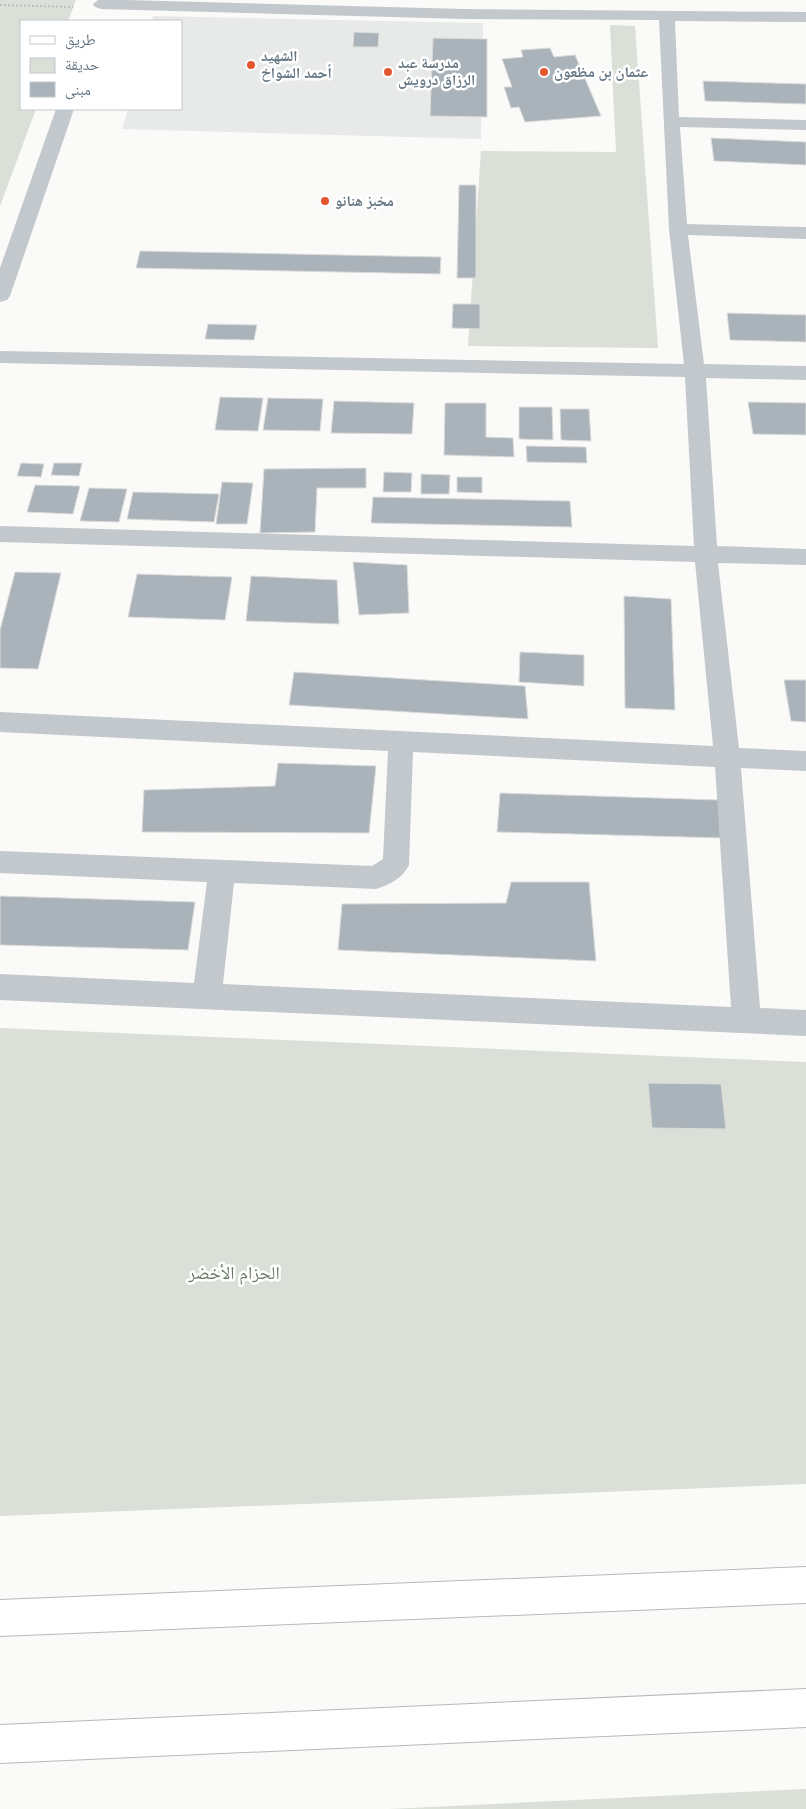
<svg xmlns="http://www.w3.org/2000/svg" width="806" height="1809" viewBox="0 0 806 1809" font-family="'Space Grotesk','Noto Naskh Arabic',sans-serif">
<style>
.built{fill:#e8e9e9}
.green{fill:#dadfd7}
.building{fill:#aab3b9;stroke:#dcdcda}
.lines{fill:none;stroke-linecap:round;stroke-linejoin:round}
.secondary-casing{stroke:#b3babf;stroke-width:2}
.path{stroke:#bbbfc2;stroke-width:2;stroke-dasharray:2 2;stroke-linecap:butt}
.street{fill:#c3c8cc;fill-rule:evenodd}
.secondary{fill:#fff;fill-rule:evenodd}
.poi-dot{fill:#e4572e;stroke:#fff;stroke-width:2}
.labels{text-anchor:middle;stroke-width:5;stroke-linejoin:round;paint-order:stroke}
.far-poi-label{font-size:15px;font-weight:bold;fill:#657683;stroke:#fff;text-anchor:start}
.park-label{font-size:18px;fill:#687a64;stroke:#fff}
</style>
<rect width="100%" height="100%" fill="#fafaf8"/>
<path class="built" d="M153,16l330,7 -2,116 -359,-10 6,-20h53v-88h-29z"/>
<path class="green" d="M0,0h76l-8,21h-47v88h15l-36,97z
M610,25l25,1 23,322 -190,-2 13,-195 135,1z
M0,1028l806,34v422l-806,32z
M806,1789v20h-417z"/>
<path class="building" d="M354,32l25,1 -1,14h-25z
M433,38l54,1v78l-57,-1z
M550,48l4,9 21,-2 26,61 -76,6 -6,-15 -8,1 -7,-21h8l-10,-28 21,-2 -2,-7z
M703,81l103,3v20l-101,-3z
M711,138l95,4v23l-92,-4z
M459,185h17v93h-19z
M140,251l301,6 -1,17 -304,-6z
M453,304h27v25l-28,-1z
M727,313l79,2v27l-76,-2z
M208,324l49,1 -3,15 -49,-1z
M220,397l43,1 -5,33 -43,-1z
M268,398l55,1 -3,32 -57,-1z
M334,401l80,2 -2,31 -81,-1z
M748,402l58,1v32l-53,-1z
M445,403h41v34l27,1 1,19 -70,-2z
M519,407h33l1,33 -34,-1z
M560,409h29l2,32 -30,-1z
M526,446l60,1 1,16 -60,-1z
M21,463l23,1 -3,13 -24,-1z
M54,463h28l-3,13 -28,-1z
M366,468v20h-49l-2,44 -55,1 4,-64z
M384,472l28,1 -1,19h-28z
M421,474l29,1 -1,19h-28z
M457,477h25v16l-25,-1z
M222,482l31,1 -6,41h-31z
M35,485l45,1 -7,28 -46,-2z
M89,488l38,1 -8,33 -39,-1z
M133,492l86,2 -5,28 -87,-3z
M373,497l197,4 2,26 -201,-4z
M353,562l54,3 2,48 -50,2z
M15,572l46,1 -23,96 -38,-1v-38z
M137,574l95,3 -7,43 -97,-3z
M251,576l86,4 2,44 -93,-3z
M624,596l47,3 4,111 -50,-2z
M520,652l64,3v31l-65,-4z
M294,672l231,14 3,33 -239,-14z
M784,680h22v42l-15,-1z
M278,763l98,3 -7,67 -227,-1 2,-42 131,-4z
M500,793l219,7 4,38 -226,-6z
M511,882h78l7,79 -258,-11 4,-46 164,-1z
M0,896l195,6 -7,48 -188,-5z
M648,1083l73,1 5,45 -74,-1z"/>
<g class="lines">
<g class="secondary-casing">
<path id="secondary" d="M806,1567v36l-806,33v-36z
M806,1689v38l-806,36v-38z"/>
</g>
<path class="path" d="M0,5l73,2"/>
<path class="street" d="M127,0l337,9 342,3v10l-131,-1 4,96 127,3v10l-126,-3 7,97 119,3v12l-118,-4 16,129 102,2v14l-100,-2 11,168 89,3v16l-88,-2 21,185 67,3v20l-65,-3 19,240 46,2v26l-806,-36v-26l194,9 13,-101 -207,-9v-22l372,15 11,-7 5,-108 -388,-19v-20l713,34 -18,-184 -695,-20v-16l694,20 -9,-169 -685,-14v-12l684,13 -15,-135 -10,-209 -195,-1 -363,-10 -6,-2 -2,-3 5,-4zM413,752l302,15 16,240 -508,-23 11,-101 142,6c13,-4 27,-11 33,-24z
M56,109h18l-64,187 -3,4 -7,2v-34z"/>
<use href="#secondary" class="secondary"/>
</g>
<g class="poi-dot">
<circle cx="251" cy="65" r="5"/>
<circle cx="388" cy="72" r="5"/>
<circle cx="544" cy="72" r="5"/>
<circle cx="325" cy="201" r="5"/>
</g>
<g class="labels">
<g class="far-poi-label">
<text x="261" y="61">الشهيد<tspan x="261" dy="17">أحمد الشواخ</tspan></text>
<text x="398" y="68">مدرسة عبد<tspan x="398" dy="17">الرزاق درويش</tspan></text>
<text x="554" y="77">عثمان بن مظعون</text>
<text x="335" y="206">مخبز هنانو</text>
</g>
<g class="park-label">
<text x="234" y="1279">الحزام الأخضر</text>
</g>
</g>
<rect x="20" y="20" width="162" height="90" fill="#ffffff" stroke="#c1c8cd"/>
<rect x="30" y="36" width="25" height="8" fill="#ffffff" stroke="#c1c8cd"/>
<text x="65" y="45" font-size="15" fill="#657683">طريق</text>
<rect x="30" y="58" width="25" height="15" fill="#dadfd7" stroke="#c1c8cd"/>
<text x="65" y="70" font-size="15" fill="#657683">حديقة</text>
<rect x="30" y="82" width="25" height="15" fill="#aab3b9" stroke="#c1c8cd"/>
<text x="65" y="95" font-size="15" fill="#657683">مبنى</text>
</svg>
